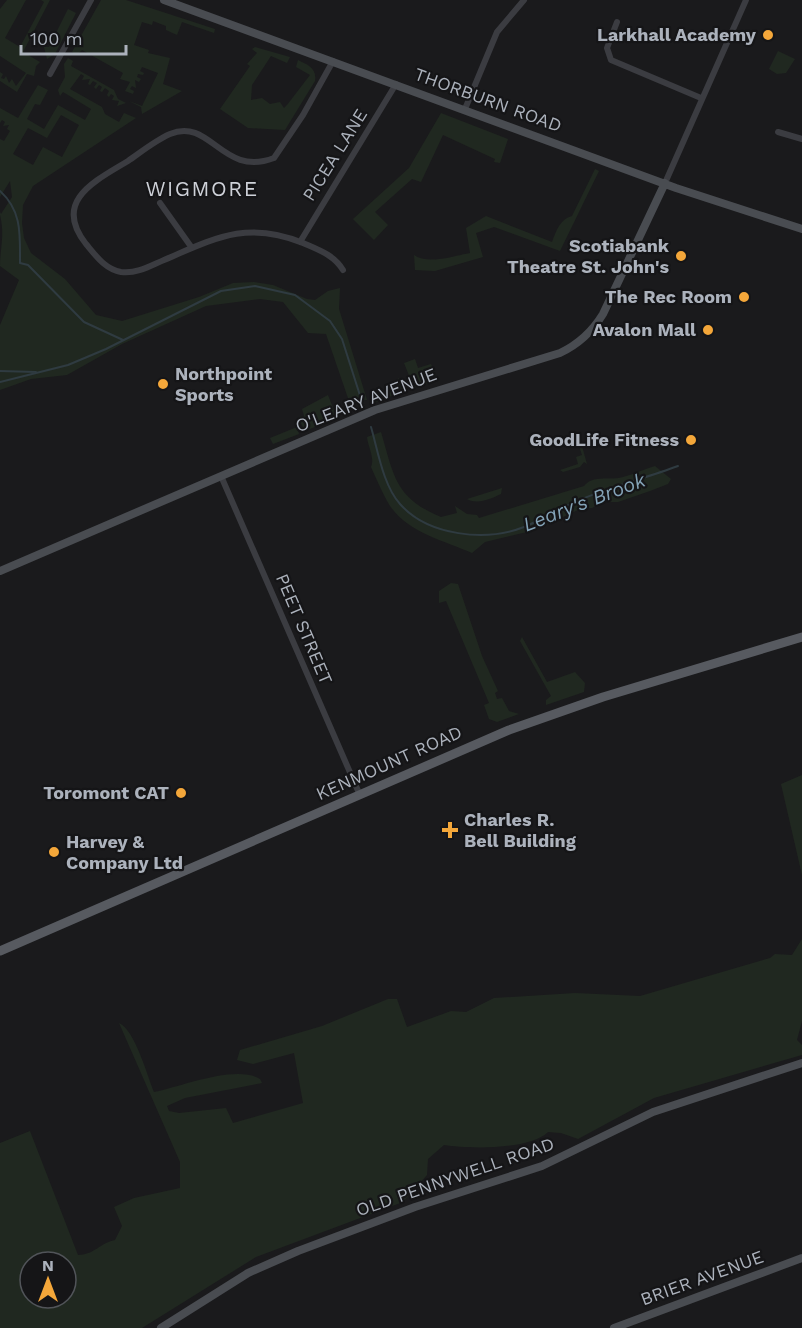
<svg xmlns="http://www.w3.org/2000/svg" width="802" height="1328" viewBox="0 0 802 1328" font-family="'Work Sans',sans-serif">
<style>
.green{fill:#202820;fill-rule:evenodd}
.lines{fill:none;stroke-linecap:round;stroke-linejoin:round}
.stream{stroke:#2f3b41;stroke-width:2}
.street{stroke:#3b3c41;stroke-width:6}
.secondary{stroke:#494c51;stroke-width:8}
.primary{stroke:#575a60;stroke-width:9}
.poi-dot{fill:#f4a73a;stroke:#151517;stroke-width:2}
.labels{text-anchor:middle;stroke-width:4.5;stroke-linejoin:round;paint-order:stroke}
.poi-label{font-size:18px;font-weight:bold;fill:#acb2bc;stroke:#151517;text-anchor:end}
.street-label{font-size:18px;fill:#acb2bc;stroke:#151517}
.water-label{font-size:20px;font-style:italic;fill:#84a3b7;stroke:#151517}
.quarter-label{font-size:21px;letter-spacing:1.5px;fill:#ced1d8;stroke:#151517}
</style>
<rect width="100%" height="100%" fill="#1a1a1c"/>
<path class="green" d="M7,0h19l-21,38 15,9 24,-45 -3,-2h9l-27,52 17,10 -4,4 -2,10 -7,-2 -10,18 -17,-11v-9l3,2 -2,4 3,1 2,-3 3,7 3,-4 4,7 10,-13 -26,-17v-47z
M101,0h25l89,29 -1,4 -32,-11 -5,13 -11,-5v-4l-13,-5 -1,4 -10,-3 -8,23 15,5 -1,3 22,5 -7,26 19,7 -40,23 -1,-7 -12,-6 13,5 16,-33 -16,-6 -2,4 4,2 -1,2 -5,-1 -1,3 4,2 -2,3 -4,-2 1,8 -4,-2 -2,3 4,2 -1,3 -8,-3 5,-9 -10,-3 3,-6 -41,-23 -5,5 -5,-3z
M68,9l8,4 -21,41 -8,5 -3,-12h5z
M255,47l35,10 -3,6 -16,-7 -19,29 -1,15 11,-2 8,6 10,-2 4,6 3,-3 23,-30 -14,-8 2,-7c10,5 19,8 17,21l-30,49 -37,-2 -28,-19 30,-43 -3,-2 10,-11 -5,-4z
M778,51l17,8 -9,14 -9,1 -8,-5z
M68,58l5,3 -2,5 43,24 4,9 8,4 -9,3 2,-5 -7,-1 2,-4 -3,-2 -2,3 -2,-2 2,-4 -4,-3 -3,4 -2,-1 2,-4 -3,-2 -3,4 -2,-2 3,-4 -4,-2 -3,4 -2,-1 2,-5 -8,1 2,-4 -3,-2 -11,15 32,18 3,7 14,8 5,-9 12,5 -103,68 -10,19 -1,18 2,15 7,15 34,26 31,36 26,6 77,-24 34,-14 21,-1 19,3 34,14 8,1 13,-9 12,-3 -1,21 28,91 -18,1 -23,-67 -18,-1 -25,-31 -23,-3 -54,7 -84,38 -55,31 -36,4 -31,11v-65l19,-45 -19,-14c0,-18 5,-31 0,-51v-3l1,2 11,-17 -2,-16 -10,16v-58l4,2 6,-10 -3,-2 2,-4 -6,1 2,-4 -3,-2 -2,3v-15l18,10 20,-33 10,5 -8,15 -5,-1 -8,15 17,10 14,-24 27,15 6,-11 -28,-17 -3,4 -2,-6 7,-13 -1,-13zM61,115l18,10 -17,32 -19,-10 -10,18 -20,-11 15,-26 19,10z
M441,113l67,26 -8,24 -6,-1 1,-3 -52,-24 -22,47 -9,-3 -37,33 13,13 -14,15 -21,-21 56,-51z
M595,169l4,2 -39,80 -66,-24 -18,6 7,24 -48,14 -20,-1 -1,-15c14,10 39,1 56,-2l-4,-25 20,-12 66,26c4,-11 8,-23 20,-26z
M415,359l3,9 13,-4 7,16 -24,8 -10,-25z
M399,378l5,13 -33,13 1,-9 27,-9 -2,-6z
M328,395l9,23 -32,13 -7,-14 6,-1 -2,-7z
M297,427l2,7 -26,10 -3,-6z
M381,432c13,44 14,66 60,85l16,-4 -2,-7 12,8 10,1 2,3 105,-32c9,-12 27,-5 39,-9 11,-3 22,-8 32,-11l16,13 -3,5 -18,7 -32,11h-15l-11,6 -12,1 -45,21 -50,12 -13,11c-29,-13 -68,-21 -85,-52 -6,-11 -11,-23 -16,-34 4,-9 -3,-20 -4,-30z
M580,439l7,25 -3,-2 -4,5 -17,5 -3,-2 18,-6 -2,-7 6,-2 -5,-15z
M502,488l-1,6c-11,5 -23,11 -34,5z
M451,583l7,1 24,72 16,35 -3,2 2,6 5,-1 7,13 10,3 -22,8 -8,-3 -5,-14 5,-2 -43,-102 -7,2v-12z
M522,637l25,45 28,-10 10,11 -1,9 -38,13v-5l5,-4 -31,-55z
M802,775v100l-21,-91z
M802,939v82l-5,19 5,5v10l-148,43 -76,41 -17,-6 -13,-1c-18,18 -79,17 -104,13l-16,14 -1,16 -24,27 -147,55 -114,71h-142v-185l30,-12 48,124c16,0 22,-12 37,-15l7,-14 -8,-19 20,-9 46,-10v-26l-61,-139c16,7 28,52 35,69 26,-5 82,-28 106,-13l2,4 -5,1 -72,14 -18,8 2,5 10,2 47,-5 7,15 70,-20 -9,-50 -41,11 -16,-4 3,-10 82,-24 66,-27h9l10,28 44,-16 15,1 28,-14 81,-5 65,3 130,-38 5,-4 17,1zM30,1262h36v36h-36z"/>
<g class="lines">
<path class="stream" d="M0,191c22,20 20,43 20,72l8,2 56,57 39,18
M0,371l36,1
M0,382l68,-17 38,-16 115,-58 34,-5 40,9 35,26 12,18 22,69
M371,427c7,24 12,58 29,77 28,32 86,38 124,23 20,-8 38,-20 58,-28 31,-13 64,-21 96,-33"/>
<path class="street" d="M617,22l-10,26 4,12 90,38
M333,61l-30,54 -29,43c-52,20 -63,-41 -104,-24 -14,6 -29,18 -42,27 -33,20 -76,40 -42,83 10,12 19,25 35,28 16,2 29,-6 43,-12 51,-22 84,-40 139,-17 16,7 31,12 40,27
M50,74l41,-74
M465,109l32,-77 27,-32
M778,132l24,7
M665,183l81,-183
M160,203l32,45
M300,242l96,-158
M221,476l138,317"/>
<path class="secondary" d="M164,0l512,188 126,41
M0,571l375,-161 185,-57c19,-9 32,-21 43,-39l62,-131
M161,1328l87,-55 50,-22 117,-44 127,-41 111,-54 149,-49
M614,1328l188,-70"/>
<path class="primary" d="M0,951l509,-221 94,-33 199,-60"/>
</g>
<g class="poi-dot">
<circle cx="768" cy="35" r="6"/>
<circle cx="681" cy="256" r="6"/>
<circle cx="744" cy="297" r="6"/>
<circle cx="708" cy="330" r="6"/>
<circle cx="163" cy="384" r="6"/>
<circle cx="691" cy="440" r="6"/>
<circle cx="181" cy="793" r="6"/>
<path d="M447 821h6v6h6v6h-6v6h-6v-6h-6v-6h6z"/>
<circle cx="54" cy="852" r="6"/>
</g>
<g class="labels">
<g class="poi-label">
<text x="756" y="41">Larkhall Academy</text>
<text x="669" y="252">Scotiabank<tspan x="669" dy="21">Theatre St. John's</tspan></text>
<text x="732" y="303">The Rec Room</text>
<text x="696" y="336">Avalon Mall</text>
<text x="175" y="380" text-anchor="start">Northpoint<tspan x="175" dy="21">Sports</tspan></text>
<text x="679" y="446">GoodLife Fitness</text>
<text x="169" y="799">Toromont CAT</text>
<text x="464" y="826" text-anchor="start">Charles R.<tspan x="464" dy="21">Bell Building</tspan></text>
<text x="66" y="848" text-anchor="start">Harvey &amp;<tspan x="66" dy="21">Company Ltd</tspan></text>
</g>
<g class="street-label">
<text transform="translate(488 100) rotate(20)" y="6">THORBURN ROAD</text>
<text transform="translate(335 155) rotate(-58)" y="6">PICEA LANE</text>
<text transform="translate(366 400) rotate(-21)" y="6">O'LEARY AVENUE</text>
<text transform="translate(304 629) rotate(67)" y="6">PEET STREET</text>
<text transform="translate(389 763) rotate(-24)" y="6">KENMOUNT ROAD</text>
<text transform="translate(455 1177) rotate(-19)" y="6">OLD PENNYWELL ROAD</text>
<text transform="translate(702 1278) rotate(-20)" y="6">BRIER AVENUE</text>
</g>
<g class="water-label">
<text transform="translate(584 502) rotate(-21)" y="7">Leary's Brook</text>
</g>
<g class="quarter-label">
<text x="202" y="196">WIGMORE</text>
</g>
</g>
<g transform="translate(48 1280)"><circle r="28" fill="#151517" stroke="#515459" stroke-width="1.5"/>
<path d="M0-4.5L10 22L0 15L-10 22Z" fill="#f4a73a"/>
<text y="-9" font-size="16" font-weight="bold" text-anchor="middle" fill="#acb2bc">N</text>
</g>
<path d="M21 45v9h105v-9" fill="none" stroke="#acb2bc" stroke-width="3"/>
<text x="30" y="45" font-size="18" fill="#acb2bc" stroke="#151517" stroke-width="4.5" paint-order="stroke">100 m</text>
</svg>
